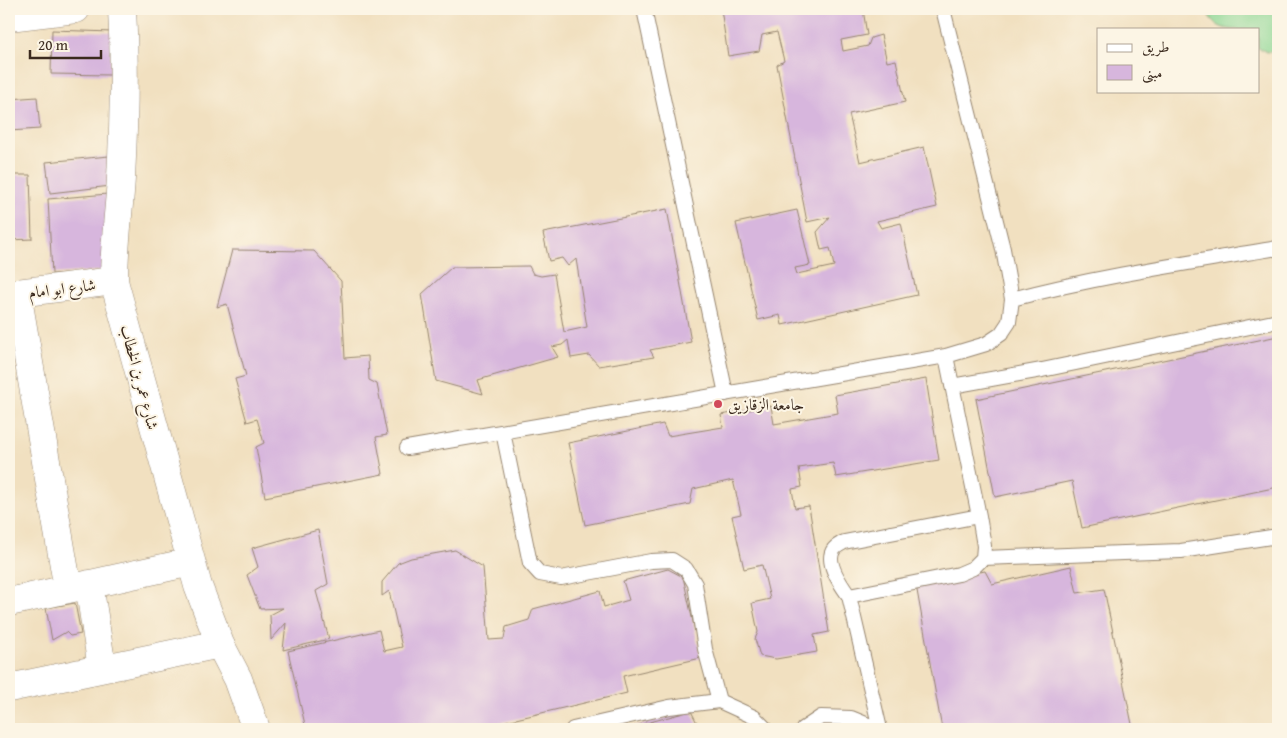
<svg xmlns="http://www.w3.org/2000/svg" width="1287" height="738" viewBox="0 0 1287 738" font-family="'Gentium Book Plus',Amiri,serif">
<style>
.green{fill:#8dd794;stroke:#648059}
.building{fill:#d7b6dd}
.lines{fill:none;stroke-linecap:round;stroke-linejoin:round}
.lane-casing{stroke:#96856f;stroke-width:16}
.street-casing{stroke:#96856f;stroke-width:29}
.lane{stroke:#fff;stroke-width:14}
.street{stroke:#fff;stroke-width:28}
.poi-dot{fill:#d1495b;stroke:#fcf5e5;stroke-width:2}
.labels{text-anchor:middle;stroke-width:4;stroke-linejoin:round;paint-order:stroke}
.street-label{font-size:16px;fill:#3b2a1e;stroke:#fcf5e5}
.poi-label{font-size:16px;fill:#3b2a1e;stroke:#fcf5e5;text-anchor:start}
</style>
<rect width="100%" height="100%" fill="#fcf5e5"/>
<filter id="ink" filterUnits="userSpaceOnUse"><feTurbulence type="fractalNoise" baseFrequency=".02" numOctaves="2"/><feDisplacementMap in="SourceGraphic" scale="10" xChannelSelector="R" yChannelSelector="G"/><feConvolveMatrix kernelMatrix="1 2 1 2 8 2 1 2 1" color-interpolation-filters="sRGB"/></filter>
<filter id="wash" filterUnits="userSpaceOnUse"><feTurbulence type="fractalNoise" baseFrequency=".0096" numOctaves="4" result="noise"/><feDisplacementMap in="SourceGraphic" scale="20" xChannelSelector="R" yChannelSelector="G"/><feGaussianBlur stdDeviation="1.12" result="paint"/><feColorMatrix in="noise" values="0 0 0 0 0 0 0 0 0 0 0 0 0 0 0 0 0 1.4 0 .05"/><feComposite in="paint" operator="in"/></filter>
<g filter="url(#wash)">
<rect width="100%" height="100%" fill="#f1e0c0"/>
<path class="green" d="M1205,9h73v41l-11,2 -9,-4v-19c-26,0 -40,6 -53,-20z"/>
<g id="blocks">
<path class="building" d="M721,9h142l4,26 -26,5 2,11 25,-5 3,-8 10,-3 6,27 9,-2 9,42 -56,12 11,48 64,-15 13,60 -60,14 4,7 20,-5 16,72 -135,30 -2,-10 -22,5 -22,-97 61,-13 13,55 -15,3 2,6 37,-8 -4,-18 -9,2 -4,-18 13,-15 -23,5 -30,-157 7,-4 -7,-29 -15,3 -3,16 -31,5z
M52,30l60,2 -2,43 -59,-1z
M37,97l3,32 -31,2v-32z
M109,156l2,30 -61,7 -4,-31z
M9,175h21l2,64 -23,1z
M108,194l4,76 -60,4 -4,-75z
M667,209l24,133 -41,8 4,7 -55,9 -10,-11 -18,3 -3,-18 -6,5 -10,2 6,10 -80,23 5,14 -47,-13 -14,-87 30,-27 77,-1 4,8 8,2 13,-2 10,58 23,-5 -11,-68 -8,7 -6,-8 -13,3 -6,-28z
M232,250l82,1 27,30 4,77 23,-2 1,24 8,4 10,51 -11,2 7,37 -118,23 -9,-50 8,-4 -7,-24 -10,3 -12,-43 11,-3 -19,-72 -10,3z
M1278,336v151l-196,41 -10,-47 -77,16 -19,-98z
M926,379l13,81 -103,17 -3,-14 -34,5 3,19 -10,2 3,19 14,-2 20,126 -15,3 3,17 -41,7 -16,-3 -5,-17 3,-7 -6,-29 18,-4 -8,-34 -18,4 -12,-53 9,-2 -8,-34 -40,9 -3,15 -105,21 -17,-82 95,-19 5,12 55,-9 -2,-12 50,-9 3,18 64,-11 -3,-18z
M318,530l10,54 -12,7 13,48 -46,11 3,-27 -15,17 -1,-25 13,-7 -23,1 -13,-34 11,-8 -6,-19z
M455,550l28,17 6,73 15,-1 2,-12 23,-7 4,-11 67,-18 4,16 25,-7 -6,-19 45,-12 15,8 18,81 -78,18 4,17 -154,36h-167l-18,-78 91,-21 5,21 18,-4 -13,-56 -7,5v-14l16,-19 13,-5z
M1071,566l6,27 27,-4 29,140h-191l-26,-144 69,-14 7,13z
M75,603l6,31 -11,2 -4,-4 -14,8 -6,-32z
M691,711l9,18h-76z"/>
</g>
</g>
<g filter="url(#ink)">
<use href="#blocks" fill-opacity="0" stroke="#96856f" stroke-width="1"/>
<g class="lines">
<g class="lane-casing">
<path id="lane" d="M644,9l82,385
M1012,299c87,-23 177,-36 266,-51
M952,386l90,-16 236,-49
M503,432l27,131 10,11 21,4 90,-17 21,-1 14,9 9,15 10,65 14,52
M407,448l539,-92 40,-12 15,-10 8,-12 3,-23 -9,-50 -60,-240
M983,558l198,-7 97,-15
M849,596c-7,-10 -25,-34 -15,-47 2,-3 7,-5 10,-7l135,-26
M573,729l96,-22 50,-6 35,16 12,12
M803,729l18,-12 30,1 27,11
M880,729l-31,-133 110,-22 14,-6 10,-10 1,-12 -5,-30 -33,-160"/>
</g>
<g class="street-casing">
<path id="street" d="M122,9c3,56 2,113 -1,169 -2,34 -7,68 -7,103l84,305 22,58 18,35 18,50
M9,17l67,-8
M17,293l51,296
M9,294l105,-13
M89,584l13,84
M9,602l182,-40
M9,688l211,-44"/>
</g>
<use href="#lane" class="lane"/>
<use href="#street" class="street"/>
</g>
</g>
<circle class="poi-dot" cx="718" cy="404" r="5"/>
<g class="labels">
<g class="street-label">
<text transform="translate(62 288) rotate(-7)" y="6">شارع ابو امام</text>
<text transform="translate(140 377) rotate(75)" y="6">شارع عمر بن الخطاب</text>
</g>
<g class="poi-label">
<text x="728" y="410">جامعة الزقازيق</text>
</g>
</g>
<rect width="1287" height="738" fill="none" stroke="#fcf5e5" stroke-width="30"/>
<rect x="1097" y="28" width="162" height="65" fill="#fcf5e5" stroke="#afa495"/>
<rect x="1107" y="44" width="25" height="8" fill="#ffffff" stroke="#afa495"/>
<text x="1142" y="52" font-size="15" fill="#3b2a1e">طريق</text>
<rect x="1107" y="65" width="25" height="15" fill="#d7b6dd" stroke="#afa495"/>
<text x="1142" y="78" font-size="15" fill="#3b2a1e">مبنى</text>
<path d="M30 50v8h71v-8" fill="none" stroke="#3b2a1e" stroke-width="2.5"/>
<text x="38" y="50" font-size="15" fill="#3b2a1e" stroke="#fcf5e5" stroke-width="4" paint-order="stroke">20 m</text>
</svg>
